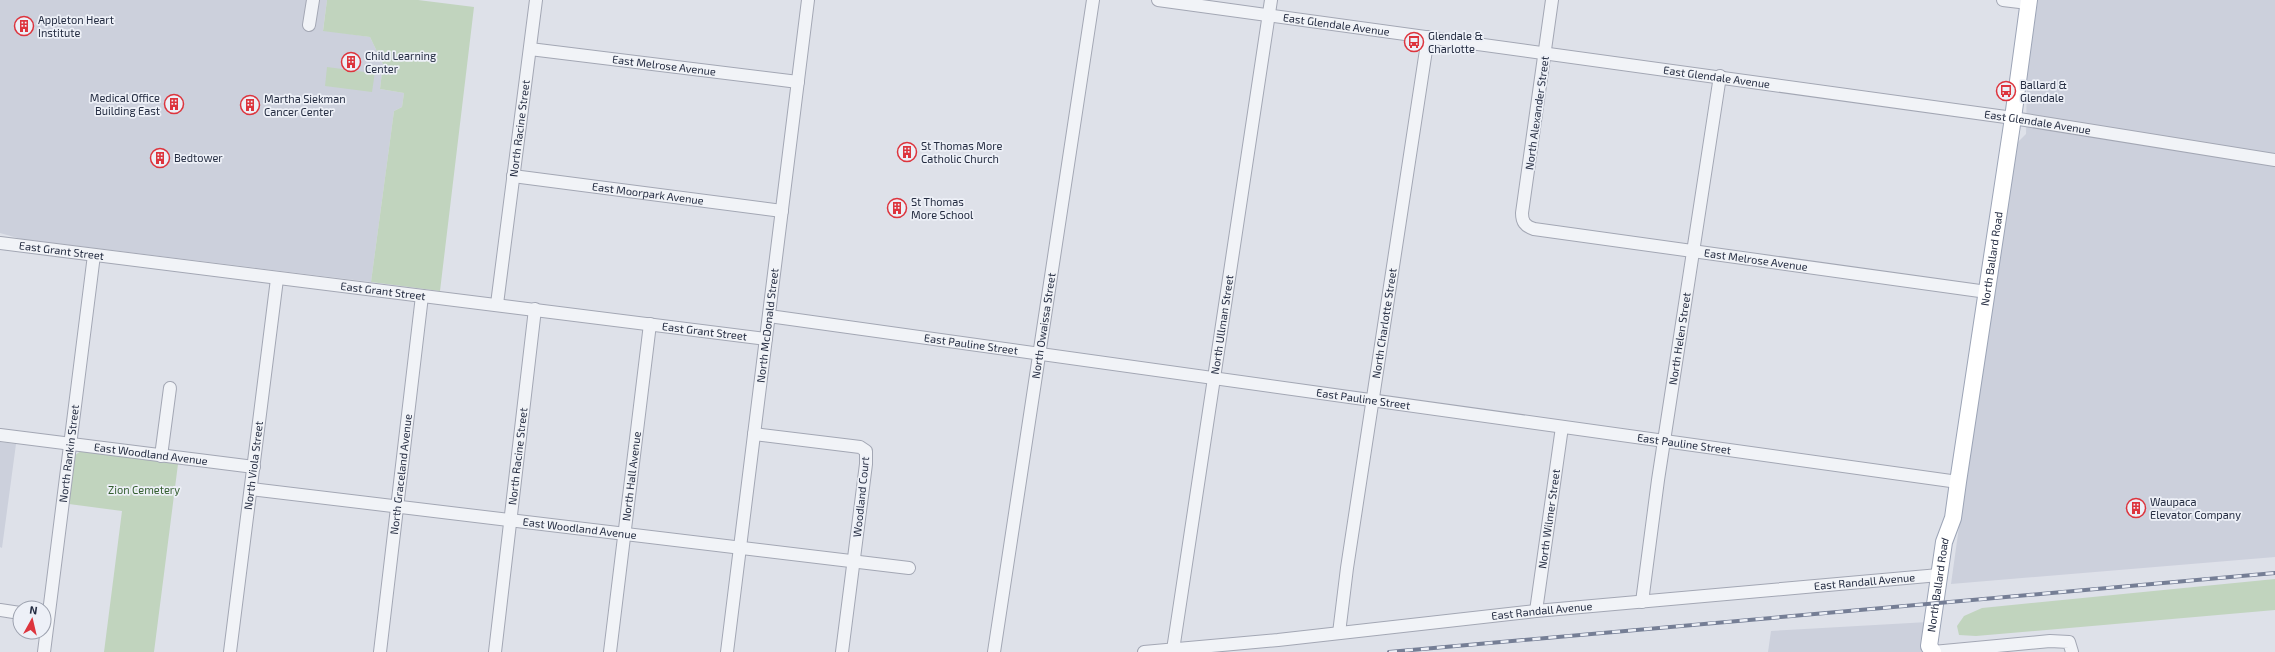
<svg xmlns="http://www.w3.org/2000/svg" width="2275" height="652" viewBox="0 0 2275 652" font-family="'Exo 2',sans-serif">
<style>
.built{fill:#ccd0dc}
.green{fill:#c1d4be}
.lines{fill:none;stroke-linecap:round;stroke-linejoin:round}
.minor-casing{stroke:#a3a7b4;stroke-width:14}
.major-casing{stroke:#9ca4b6;stroke-width:18}
.minor{stroke:#f1f3f7;stroke-width:12}
.major{stroke:#fff;stroke-width:16}
.rail-casing{stroke:#757e95;stroke-width:4}
.rail{stroke:#edf0f7;stroke-width:2.5;stroke-dasharray:8;stroke-linecap:butt}
.labels{text-anchor:middle;stroke-width:3.5;stroke-linejoin:round;paint-order:stroke}
.poi-label{font-size:11px;fill:#252d42;stroke:#edf0f7;text-anchor:start}
.street-label{font-size:11px;fill:#252d42;stroke:#edf0f7}
.park-label{font-size:11px;fill:#355f31;stroke:#edf0f7}
</style>
<rect width="100%" height="100%" fill="#dee1e9"/>
<path class="built" d="M0,0h327l-4,30 47,7 13,27 -3,25 24,4 -2,14 -8,4 -23,171 -350,-43 -21,-6z
M2038,0h237v557l-324,27 28,-200 39,-242 8,-8 1,-58z
M0,442l16,2 -14,104 -2,-1z
M1928,622l-5,30h-155l3,-21z"/>
<path class="green" d="M327,0h91l56,7 -34,284 -69,-9 23,-171 8,-4 2,-14 -24,-4 3,-25 -13,-27 -47,-6z
M373,65h3l-4,27 -47,-6 2,-19 45,6z
M81,451l97,13 -24,188h-50l18,-141 -53,-7 6,-49z
M2275,579v31l-299,26 -17,-1 -2,-9 7,-10 18,-8z"/>
<g class="lines">
<g class="minor-casing">
<g id="minor">
<path id="s1" d="M1158,0l855,118 262,42"/>
<path id="s2" d="M1552,0l-30,213c0,9 3,13 12,16l453,63"/>
<path d="M2003,0l25,3"/>
<path d="M309,25l4,-25"/>
<path id="s3" d="M530,49l268,33"/>
<path id="s4" d="M513,176l269,35"/>
<path id="s5" d="M0,243l766,96"/>
<path id="s6" d="M497,304l39,-304"/>
<path id="s7" d="M769,316l1189,166"/>
<path d="M754,434l98,12 8,1 6,4v13l-24,188"/>
<path id="s8" d="M0,435l254,32"/>
<path d="M161,456l9,-68"/>
<path id="s9" d="M251,489l658,79"/>
<path id="s10" d="M1642,602l16,-122 62,-404"/>
<path d="M0,610l20,3"/>
<path id="s11" d="M1536,611l26,-184"/>
<path id="s12" d="M1339,633l8,-65 81,-531"/>
<path id="s13" d="M1173,650l98,-650"/>
<path id="s14" d="M44,652l50,-397"/>
<path id="s15" d="M230,652l47,-373"/>
<path id="s16" d="M380,652l42,-356"/>
<path id="s17" d="M495,652l40,-343"/>
<path id="s18" d="M610,652l40,-328"/>
<path id="s19" d="M727,652l81,-652"/>
<path id="s20" d="M994,652l99,-652"/>
<path id="s21" d="M1144,652l134,-12 258,-29 403,-36"/>
<path d="M1933,652l117,-11 19,1 3,10"/>
</g>
</g>
<g class="major-casing">
<g id="major">
<path id="s22" d="M1933,652l-4,-6 15,-104 9,-24 5,-36 55,-364 16,-118"/>
</g>
</g>
<use href="#minor" class="minor"/>
<use href="#major" class="major"/>
<g class="rail-casing">
<path id="rail" d="M1389,652l886,-79"/>
</g>
<use href="#rail" class="rail"/>
</g>
<defs>
<g id="building-ring" transform="scale(1)"><circle r="9.5" fill="#edf0f7" stroke="#dd343d" stroke-width="1.5"/><path d="M-4-6H4V6H1V3H-1V6H-4ZM-2.5-4.3h1.7v1.8h-1.7ZM.8-4.3h1.7v1.8H.8ZM-2.5-1h1.7V.8h-1.7ZM.8-1h1.7V.8H.8Z" fill="#dd343d"/></g>
<g id="bus-ring" transform="scale(1)"><circle r="9.5" fill="#edf0f7" stroke="#dd343d" stroke-width="1.5"/><path d="M-5-6H5V4H4V6H2V4H-2V6H-4V4H-5ZM-3.5-4V0h7V-4ZM-3.5 1.2v1.5H-2V1.2ZM2 1.2v1.5H3.5V1.2Z" fill="#dd343d"/></g>
</defs>
<g fill-rule="evenodd">
<use href="#building-ring" x="24" y="26"/>
<use href="#bus-ring" x="1414" y="42"/>
<use href="#building-ring" x="351" y="62"/>
<use href="#bus-ring" x="2006" y="91"/>
<use href="#building-ring" x="174" y="104"/>
<use href="#building-ring" x="250" y="105"/>
<use href="#building-ring" x="907" y="152"/>
<use href="#building-ring" x="160" y="158"/>
<use href="#building-ring" x="897" y="208"/>
<use href="#building-ring" x="2136" y="508"/>
</g>
<g class="labels">
<g class="poi-label">
<text x="38" y="24">Appleton Heart<tspan x="38" dy="13">Institute</tspan></text>
<text x="1428" y="40">Glendale &amp;<tspan x="1428" dy="13">Charlotte</tspan></text>
<text x="365" y="60">Child Learning<tspan x="365" dy="13">Center</tspan></text>
<text x="2020" y="89">Ballard &amp;<tspan x="2020" dy="13">Glendale</tspan></text>
<text x="160" y="102" text-anchor="end">Medical Office<tspan x="160" dy="13">Building East</tspan></text>
<text x="264" y="103">Martha Siekman<tspan x="264" dy="13">Cancer Center</tspan></text>
<text x="921" y="150">St Thomas More<tspan x="921" dy="13">Catholic Church</tspan></text>
<text x="174" y="162">Bedtower</text>
<text x="911" y="206">St Thomas<tspan x="911" dy="13">More School</tspan></text>
<text x="2150" y="506">Waupaca<tspan x="2150" dy="13">Elevator Company</tspan></text>
</g>
<g class="street-label">
<text dy="4" stroke="none"><textPath href="#s1" startOffset="180">East Glendale Avenue</textPath></text>
<text dy="4" stroke="none"><textPath href="#s3" startOffset="135">East Melrose Avenue</textPath></text>
<text dy="4" stroke="none"><textPath href="#s1" startOffset="564">East Glendale Avenue</textPath></text>
<text transform="translate(1537 113) rotate(-82)" y="4">North Alexander Street</text>
<text dy="4" stroke="none"><textPath href="#s1" startOffset="888">East Glendale Avenue</textPath></text>
<text dy="4" stroke="none"><textPath href="#s6" startOffset="177">North Racine Street</textPath></text>
<text dy="4" stroke="none"><textPath href="#s4" startOffset="136">East Moorpark Avenue</textPath></text>
<text dy="4" stroke="none"><textPath href="#s5" startOffset="62">East Grant Street</textPath></text>
<text dy="4" stroke="none"><textPath href="#s22" startOffset="400">North Ballard Road</textPath></text>
<text dy="4" stroke="none"><textPath href="#s2" startOffset="461">East Melrose Avenue</textPath></text>
<text dy="4" stroke="none"><textPath href="#s5" startOffset="386">East Grant Street</textPath></text>
<text dy="4" stroke="none"><textPath href="#s12" startOffset="313">North Charlotte Street</textPath></text>
<text dy="4" stroke="none"><textPath href="#s13" startOffset="329">North Ullman Street</textPath></text>
<text dy="4" stroke="none"><textPath href="#s19" startOffset="329">North McDonald Street</textPath></text>
<text dy="4" stroke="none"><textPath href="#s20" startOffset="330">North Owaissa Street</textPath></text>
<text dy="4" stroke="none"><textPath href="#s5" startOffset="710">East Grant Street</textPath></text>
<text dy="4" stroke="none"><textPath href="#s10" startOffset="266">North Helen Street</textPath></text>
<text dy="4" stroke="none"><textPath href="#s7" startOffset="204">East Pauline Street</textPath></text>
<text dy="4" stroke="none"><textPath href="#s7" startOffset="600">East Pauline Street</textPath></text>
<text dy="4" stroke="none"><textPath href="#s7" startOffset="924">East Pauline Street</textPath></text>
<text dy="4" stroke="none"><textPath href="#s14" startOffset="200">North Rankin Street</textPath></text>
<text dy="4" stroke="none"><textPath href="#s8" startOffset="152">East Woodland Avenue</textPath></text>
<text dy="4" stroke="none"><textPath href="#s17" startOffset="197">North Racine Street</textPath></text>
<text dy="4" stroke="none"><textPath href="#s15" startOffset="188">North Viola Street</textPath></text>
<text dy="4" stroke="none"><textPath href="#s16" startOffset="179">North Graceland Avenue</textPath></text>
<text dy="4" stroke="none"><textPath href="#s18" startOffset="177">North Hall Avenue</textPath></text>
<text transform="translate(861 497) rotate(-84)" y="4">Woodland Court</text>
<text dy="4" stroke="none"><textPath href="#s11" startOffset="93">North Wilmer Street</textPath></text>
<text dy="4" stroke="none"><textPath href="#s9" startOffset="331">East Woodland Avenue</textPath></text>
<text dy="4" stroke="none"><textPath href="#s21" startOffset="724">East Randall Avenue</textPath></text>
<text dy="4" stroke="none"><textPath href="#s22" startOffset="69">North Ballard Road</textPath></text>
<text dy="4" stroke="none"><textPath href="#s21" startOffset="400">East Randall Avenue</textPath></text>
</g>
<g class="park-label">
<text x="144" y="494">Zion Cemetery</text>
</g>
</g>
<g transform="translate(32 620) rotate(8)"><circle r="19" fill="#edf0f7" stroke="#9da2af"/>
<path d="M0-3L7 15L0 10L-7 15Z" fill="#dd343d"/>
<text y="-6" font-size="11" font-weight="bold" text-anchor="middle" fill="#252d42">N</text>
</g>
</svg>
